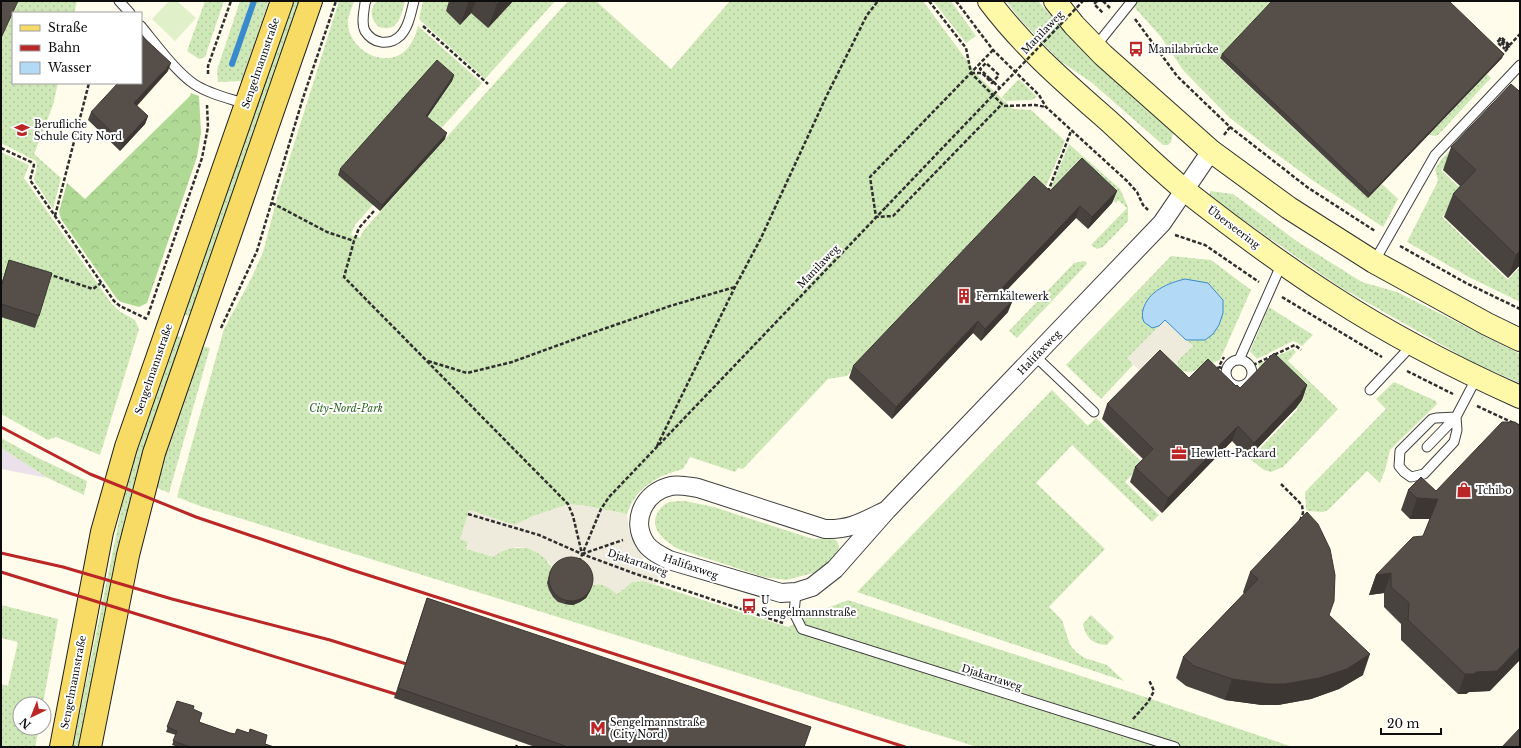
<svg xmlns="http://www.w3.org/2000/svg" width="1521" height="748" viewBox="0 0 1521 748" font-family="'Libre Baskerville',serif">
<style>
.industrial{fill:#ebe1eb}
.grass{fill:url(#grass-dots)}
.forest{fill:url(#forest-crowns)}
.pitch{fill:#e0f0c8}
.plaza{fill:#eeeadc}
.water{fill:#b2d9f6;stroke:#398acc}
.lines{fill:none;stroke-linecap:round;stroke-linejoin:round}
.stream{stroke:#398acc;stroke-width:6}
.lane-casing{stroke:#404040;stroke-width:11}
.street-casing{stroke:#404040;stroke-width:20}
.secondary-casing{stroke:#2f2f2f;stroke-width:24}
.primary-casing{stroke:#1e1e1e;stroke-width:24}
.path{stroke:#2f2f2f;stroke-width:2.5;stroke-dasharray:4 2;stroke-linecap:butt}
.lane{stroke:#fff;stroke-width:9}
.street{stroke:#fff;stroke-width:18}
.secondary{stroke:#fef9a8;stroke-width:22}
.primary{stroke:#f8db64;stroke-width:22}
.rail{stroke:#bb2626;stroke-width:3}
.path-bridge{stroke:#2f2f2f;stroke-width:2.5;stroke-dasharray:4 2;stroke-linecap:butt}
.wall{fill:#49433f}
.shaded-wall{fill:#3c3733}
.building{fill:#554e49;stroke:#3c3733}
.labels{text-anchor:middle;stroke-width:4;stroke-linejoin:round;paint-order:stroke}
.street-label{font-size:10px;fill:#0d0d0d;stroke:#fff}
.poi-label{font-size:10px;fill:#0d0d0d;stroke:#fff;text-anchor:start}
.park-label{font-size:10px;font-style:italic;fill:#29641e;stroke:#fff}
</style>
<defs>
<pattern id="grass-dots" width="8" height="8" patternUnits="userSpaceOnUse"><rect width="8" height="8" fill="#cee9b7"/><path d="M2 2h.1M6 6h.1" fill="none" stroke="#b0c79c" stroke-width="1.8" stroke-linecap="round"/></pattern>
<pattern id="forest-crowns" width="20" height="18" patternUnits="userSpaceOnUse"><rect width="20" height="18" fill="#b1d996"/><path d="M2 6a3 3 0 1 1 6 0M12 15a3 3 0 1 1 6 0" fill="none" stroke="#97b980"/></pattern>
</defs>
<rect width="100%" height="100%" fill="#fffcec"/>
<path class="industrial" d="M1,448l47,30 -47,-9z"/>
<path class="grass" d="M18,1h59l-3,12h-61v70h45l-5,22 -19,49 27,24 -8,31 -19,-29 3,-15 -1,-4 -35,-18v-104z
M205,1h19l-19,56 -6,2 -12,-8z
M240,1h29l-27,80 -24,1 -1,-12z
M293,1h8l-109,316 -9,-3z
M339,1h15c-2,8 -7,16 -6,24 3,27 39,45 59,24 6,-7 9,-15 11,-23l64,57 -127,142 -4,10 9,3 3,-7 205,-230h28l75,68 59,-68h193l56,76 34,32 18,1 34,31 -22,53 -12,-11 -184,193 -19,3 -85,90 -5,-1 -3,4 -45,-15 -7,12c-26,7 -47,18 -56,45l-46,-9 -45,10 -22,10 -45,-15 -1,32 -2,7 32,4 12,-5h18l12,6 5,4 10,15 33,12 14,-1 8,4 7,6 15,-12 11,-1 145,46 26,-14 34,-13 282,92 163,55h-316l-777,-241 -23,-9 47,-168 27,-50 12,-27 14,-54z
M377,1h28c-4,14 -6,32 -26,26 -9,-8 -10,-17 -2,-26z
M423,1h32l-9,10 14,13 15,-16 1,9 12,11 25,-27h42l-70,78 -66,-60z
M933,1h18l25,35 -10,7z
M1006,1h32l38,42 97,90 -2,9 -3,3h-5l-72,-63 -31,-21 -42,-44z
M1129,1h143l-53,57 149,140 14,-14 16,15 -15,28 -71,-47 -41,-30 -41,-32 -47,-48 -22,-33z
M1487,74l4,4 -53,57 -3,1 -6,-1z
M1019,79l18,18 -6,3 -25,1 -4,-4z
M1493,105l9,1 -61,64 24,23 -23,24 66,63 12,-13v35l-51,-25 -62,-35 31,-61 -3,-12 6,-9z
M1069,144l51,45 8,18v14l-25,26 -6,2 -6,-4 36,-37 -9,-8 -2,3 -38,-36 -29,26z
M1,152l28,13 -5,13 87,125 8,8 16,9 4,9 -39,126 -44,-18 -8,3 -47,-26z
M1210,191l23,3 65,48 64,40 35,10 123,62v29l-48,-21 -132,-75 -130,-90z
M1171,256l40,4 40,30 -31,70 -29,12 -11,-1 -2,-5v-6l15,-14 -7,-6h19l3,-57 -23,-4 -33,49 7,-2 -31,32 5,7 -32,34 -35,-34z
M1084,261l3,2 -1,2 -69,73 -8,-7 65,-68z
M1269,307l44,28 -11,11 -6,-4 -3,-1 -36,18 -7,-8z
M175,335l9,3 -50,145 -54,264h-7l54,-266z
M202,346l8,2 -41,145 -14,-6z
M1293,349l3,3 -8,9 50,48 -55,58 -12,5 -7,-2 -14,-11 48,-50 -2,-2 8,-8 -7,-7 -35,-18 -4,-10z
M1394,382l42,19 1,3 -47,46 -5,20 -5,13 -13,-12 -39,39 -5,2 -16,-1 -1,-2 -1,-17 81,-83 -10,-10z
M1052,390l36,36 8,-8 47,45 -18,19 34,33 -7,7 -80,-77 -36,38 69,66 -56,58 13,13 8,25 6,7 9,6 22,7 17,16 -267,-89z
M1,438l33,18 53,25 -3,14 -36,-17 -47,-30z
M685,501l29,6 99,32 20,-1 4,3 2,5 -1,6 -12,13 -13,8 -27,7 -22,-3 -86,-28c-13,-8 -30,-20 -20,-37 2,-3 5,-7 9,-9 5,-2 13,-2 18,-2z
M1,605l57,14 -15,85h-23v24h19l-4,19h-34v-63l7,2 10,-44 -17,-4z
M1091,615l23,22 -7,8c-15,-1 -21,-7 -24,-21z"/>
<path class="forest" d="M191,93l8,3 2,37 -4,24 -50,146 -8,4 -18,-5 -4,-3 -56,-80 -2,-7 8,-29 18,16 105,-103z"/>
<path class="pitch" d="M169,1h8l19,17 -21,23 -23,-22z"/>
<path class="plaza" d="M1165,320l28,26 -15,14v6l2,5 -36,4 -17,-17z
M568,504l13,1 46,9 2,16 16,31 6,7 9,5 -5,12 -12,-4 -11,1 -15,12 -11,-8 -9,-2 -9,1 -19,18 -15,-5 2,-6 -1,-19 -6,-11 -9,-8 -12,-6 -12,-1 -12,3 -11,7 -27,-8 2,-7 -8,-3 9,-29 45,15 22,-10z"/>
<path class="water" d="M1185,279l23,4 15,17v13l-4,12 -6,9 -8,6h-19l-21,-20 -6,6 -7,2c-2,-2 -6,-4 -8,-6 -2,-4 -2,-9 -1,-12 5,-19 25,-27 42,-31z"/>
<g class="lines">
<path class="stream" d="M232,64l22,-63"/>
<g class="lane-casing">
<path id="lane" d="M119,1l11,12
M366,1l-1,2c-1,8 -4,20 0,28 8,13 24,15 35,5 9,-9 11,-24 14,-35
M141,26c14,17 35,46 53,58 15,10 34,14 52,20
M1095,47l37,-46
M1374,262l61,-107 85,-90
M1035,356l59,56
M1239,360l43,-97
M1226 373a13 13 0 1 1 26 0a13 13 0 1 1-26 0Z
M1370,390l43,-46
M1456,417l1,13 -3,12 -30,32 -13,3 -7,-5 -5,-6 1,-15 32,-32 4,-1z
M1427,447l29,-30 21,-40
M796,592l-2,21 8,16 373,118"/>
</g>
<g class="street-casing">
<path id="street" d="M887,510c-23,11 -36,20 -62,19l-127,-41c-8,-1 -18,-4 -27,-2 -27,6 -41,35 -25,58 5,7 15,12 23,16l112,33 15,-1 16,-5 23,-18 52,-59 275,-287 49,-72"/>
</g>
<g class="secondary-casing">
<path id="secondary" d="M989,1c36,48 79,84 123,123 25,23 49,47 75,68 46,36 94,72 144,104 60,39 124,72 189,101
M1055,1l19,24 29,30 108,96 78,57 85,54 113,62 33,16"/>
</g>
<g class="primary-casing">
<path id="primary" d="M61,747l41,-215 24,-85 156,-446
M90,747l38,-192 26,-102 157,-452"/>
</g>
<path class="path" d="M929,1l37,47 5,25 33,33 31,-1 11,2
M956,1l37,49 46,45 7,12 81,74 10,11 6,13 5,5
M1097,1l-3,3 9,9
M1103,1l7,7
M1135,19l42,57 53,51 77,60 68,44
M423,26l65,58
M1509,45l-8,-8 -2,3 8,8 13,-14
M993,50l-123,127 6,40 17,-1 109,-112
M971,73h11l10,10 7,-8 -13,-12 -6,6 9,9
M208,74v-8l23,-65
M1224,135l6,-8
M1,148l30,14 3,3 -4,15 84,121 6,5 27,13
M1048,192l23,-61
M272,203l55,29 27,9
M374,211l-15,17 -5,13 -10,36 224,227 5,12 9,38
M55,216l34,-133
M1175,235l30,10 54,37
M1400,246l66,37 54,26
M48,274l45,15 8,-6
M1282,297l100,60
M148,315l54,-157 6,-31 -1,-22
M221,328l36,-77 46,-153 33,-97
M428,361l39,12 45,-11 77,-28 81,-28 65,-19
M1253,365l42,-20 6,5
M1219,367l8,3
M1217,370l7,-13
M1407,371l46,23
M1477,406l43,20
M657,446l78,-159 26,-49 66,-143 40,-80 11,-14
M1281,484l21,21 1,8 -3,8
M468,514l71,21 43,19 51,19 150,50
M582,554l41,-14
M579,562l22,-53 8,-12 277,-290
M1133,719l15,-17 6,-11 -5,-11
M516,747l1,-2"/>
<use href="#lane" class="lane"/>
<use href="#street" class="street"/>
<use href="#secondary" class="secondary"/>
<use href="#primary" class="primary"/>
<path class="rail" d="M1,427l89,47 106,43 156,53 553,177
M1,553l62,14 109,32 158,41 86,27
M1,572l404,125"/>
<path class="path-bridge" d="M1501,56l8,-9 -8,-8 -4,3 8,7
M989,78l11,10
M886,207l197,-206"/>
</g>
<path class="wall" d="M449,1h64l-25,27 -17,-15 -11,12 -14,-14z
M1222,54l280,4 -134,140 -148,-140z
M168,71l-31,35 11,10 -3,8 -25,27 -32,-31 3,-8z
M454,75l-2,6 -25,36 18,22 -65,72 -42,-36 2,-6z
M1520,90v175l-12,13 -64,-61 9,-23 7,-8 -17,-16 8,-23z
M1050,191h67l-5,12 -24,26 -12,-11 -70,73 -1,2 3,19 -27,29 -8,-8 -81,86 -43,-41 4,-12z
M9,260l30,56 -4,12 -34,-11v-32z
M1307,385l-5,15 -4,5 -2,3 -48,50 -16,-17 -70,72 -32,-31 5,-15 8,-8 -41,-40 5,-15 129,-18 4,2z
M1421,477l69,214 -21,1 -3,2h-8l-57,-54v-16l-17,-17v-14l-15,2 7,-20 47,-39 7,-17h-20l-9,-9 7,-20z
M550,571l40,20 -4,7 -6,4 -7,3 -8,-1 -7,-2 -5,-5 -4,-7 -2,-7z
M1250,572l79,43 34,60 -24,14 -28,10 -33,6h-16l-37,-5 -39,-14 -10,-8 7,-21 61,-63 -1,-2z
M427,598l377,149h-269l-141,-49z
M177,701l16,8 6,13 31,11 44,14h-96l-6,-2 4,-10 -10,-3z"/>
<path class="shaded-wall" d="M469,1h7l-5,12 -11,12z
M500,1h13l-25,27 9,-24z
M1504,54l-2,4 -134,140 2,-4z
M171,63l-3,8 -37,40 3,-8z
M454,75l-2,6 -28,41 2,-6z
M148,116l-3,8 -25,27 3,-8z
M447,133l-2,6 -65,72 2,-6z
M1117,191l-5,12 -24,26 4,-12z
M1080,206l-4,12 -78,81 4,-11z
M1520,251v14l-12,13 8,-23z
M1013,300l-5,12 -27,29 4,-12z
M978,321l-5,12 -81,86 4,-12z
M1307,385l-5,15 -4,5 -2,3 -48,50 6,-15z
M1238,426l-6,15 -70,72 6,-15z
M1417,498l21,1 -7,20h-21z
M1391,573l-7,20 -15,2 7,-20z
M591,587l-1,4 -4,7 -6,4 -7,3 -8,-1 2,-4z
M1520,647v13l-30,31 -21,1 -3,2h-8l7,-20z
M1370,654l-7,21 -24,14 -28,10 -33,6h-16l-37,-5 7,-21z"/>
<path class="building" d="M1,1h17l-17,37z
M494,1h6l-3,3z
M1272,1h177l55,53 -134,140 -148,-140z
M141,35l30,28 -37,40 14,13 -25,27 -32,-31 27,-29h23z
M437,60l17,15 -28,41 21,17 -65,72 -42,-36z
M1511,84l8,7 1,-1v161l-4,4 -63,-61 23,-24 -25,-23z
M1082,158l35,33 -25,26 -12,-11 -78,82 4,3 -2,2 9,7 -28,29 -7,-8 -82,86 -43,-41 181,-190 16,15z
M9,260l43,13 -13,43 -38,-12v-17z
M1160,350l29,28 19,-19 28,27 1,-1 3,3 34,-35 33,32 -6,7 1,1 -48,50 -16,-17 -70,72 -33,-31 18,-18 -46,-45z
M1502,422h13l5,4v221l-23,24 -21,1 -2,2h-9l-57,-54 1,-17 -18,-16v-14l-15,2 37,-38 10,-1 15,-37 -21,-1 -9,-8 13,-13 15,14z
M1307,512l11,12 12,25 5,26 -1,26 -5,14 41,39 -23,15 -28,9 -34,6h-16l-37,-5 -38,-13 -11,-9 75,-78 -8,-7z
M549 579a22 22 0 1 1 44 0a22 22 0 1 1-44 0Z
M427,598l384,129 -7,20h-236l-170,-59z
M177,701l17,5 -1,3 9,4 -3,9 31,11 5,1 2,-5 12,4 1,-4 17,6 -2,9 9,3h-83l-18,-6 4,-10 -10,-4z
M1520,728v19h-18z"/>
<defs>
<g id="bus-bare" transform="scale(1.2)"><path d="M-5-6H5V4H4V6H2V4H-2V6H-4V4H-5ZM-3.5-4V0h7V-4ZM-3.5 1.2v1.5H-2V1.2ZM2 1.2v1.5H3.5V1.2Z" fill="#bb2626" stroke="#fff" stroke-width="2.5" paint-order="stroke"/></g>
<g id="university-bare" transform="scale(1.2)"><path d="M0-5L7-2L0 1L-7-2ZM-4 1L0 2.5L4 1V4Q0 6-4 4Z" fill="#bb2626" stroke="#fff" stroke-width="2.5" paint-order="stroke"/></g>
<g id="building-bare" transform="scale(1.2)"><path d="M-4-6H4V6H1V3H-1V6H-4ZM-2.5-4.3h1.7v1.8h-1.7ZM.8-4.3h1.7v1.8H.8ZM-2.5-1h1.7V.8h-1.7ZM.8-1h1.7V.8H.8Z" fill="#bb2626" stroke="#fff" stroke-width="2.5" paint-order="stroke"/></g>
<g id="office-bare" transform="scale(1.2)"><path d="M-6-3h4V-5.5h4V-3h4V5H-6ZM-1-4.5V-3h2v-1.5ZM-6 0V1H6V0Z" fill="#bb2626" stroke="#fff" stroke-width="2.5" paint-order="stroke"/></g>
<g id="shop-bare" transform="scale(1.2)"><path d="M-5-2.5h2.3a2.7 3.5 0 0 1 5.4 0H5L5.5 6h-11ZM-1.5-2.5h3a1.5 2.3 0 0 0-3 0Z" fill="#bb2626" stroke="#fff" stroke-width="2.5" paint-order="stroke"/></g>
<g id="metro-bare" transform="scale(1.2)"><path d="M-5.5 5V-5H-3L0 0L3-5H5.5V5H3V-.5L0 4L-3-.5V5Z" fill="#bb2626" stroke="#fff" stroke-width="2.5" paint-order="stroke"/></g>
</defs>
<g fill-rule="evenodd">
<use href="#bus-bare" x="1136" y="49"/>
<use href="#university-bare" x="22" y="130"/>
<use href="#building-bare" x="964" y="296"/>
<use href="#office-bare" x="1179" y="453"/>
<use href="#shop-bare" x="1464" y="490"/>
<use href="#bus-bare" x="749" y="606"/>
<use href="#metro-bare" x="598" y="728"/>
</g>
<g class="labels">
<g class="street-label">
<text transform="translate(1042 32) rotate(-46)" y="4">Manilaweg</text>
<text transform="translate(260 63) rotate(-71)" y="4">Sengelmannstraße</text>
<text transform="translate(1234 227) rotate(37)" y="4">Überseering</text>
<text transform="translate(818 266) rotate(-46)" y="4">Manilaweg</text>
<text transform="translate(1039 352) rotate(-46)" y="4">Halifaxweg</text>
<text transform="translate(153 369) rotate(-71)" y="4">Sengelmannstraße</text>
<text transform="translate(638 562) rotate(19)" y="4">Djakartaweg</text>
<text transform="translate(691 566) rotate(19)" y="4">Halifaxweg</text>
<text transform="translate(992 677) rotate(18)" y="4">Djakartaweg</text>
<text transform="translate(73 682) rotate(-79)" y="4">Sengelmannstraße</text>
</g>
<g class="poi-label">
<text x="1148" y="53">Manilabrücke</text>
<text x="34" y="128">Berufliche<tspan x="34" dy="12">Schule City Nord</tspan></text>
<text x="976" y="300">Fernkältewerk</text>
<text x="1191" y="457">Hewlett-Packard</text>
<text x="1476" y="494">Tchibo</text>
<text x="761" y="604">U<tspan x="761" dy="12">Sengelmannstraße</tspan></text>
<text x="610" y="726">Sengelmannstraße<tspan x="610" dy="12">(City Nord)</tspan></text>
</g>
<g class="park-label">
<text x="346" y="412">City-Nord-Park</text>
</g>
</g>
<rect width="1521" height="748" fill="none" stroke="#0d0d0d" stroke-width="4"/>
<rect x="12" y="12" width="130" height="72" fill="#ffffff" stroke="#9e9e9e"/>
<rect x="20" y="25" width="20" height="6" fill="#f8db64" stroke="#9e9e9e"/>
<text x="48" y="32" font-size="12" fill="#0d0d0d">Straße</text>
<rect x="20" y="45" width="20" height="6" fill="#bb2626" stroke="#9e9e9e"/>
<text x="48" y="52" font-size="12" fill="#0d0d0d">Bahn</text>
<rect x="20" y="62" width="20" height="12" fill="#b2d9f6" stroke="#9e9e9e"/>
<text x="48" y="72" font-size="12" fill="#0d0d0d">Wasser</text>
<g transform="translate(32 716) rotate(223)"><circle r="19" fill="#ffffff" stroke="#9e9e9e"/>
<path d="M0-3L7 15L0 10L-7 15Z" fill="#bb2626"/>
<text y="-6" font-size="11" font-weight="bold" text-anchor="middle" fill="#0d0d0d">N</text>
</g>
<path d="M1381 728v6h60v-6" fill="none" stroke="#0d0d0d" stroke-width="2"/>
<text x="1387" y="728" font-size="12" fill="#0d0d0d" stroke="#ffffff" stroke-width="3" paint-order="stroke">20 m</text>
</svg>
